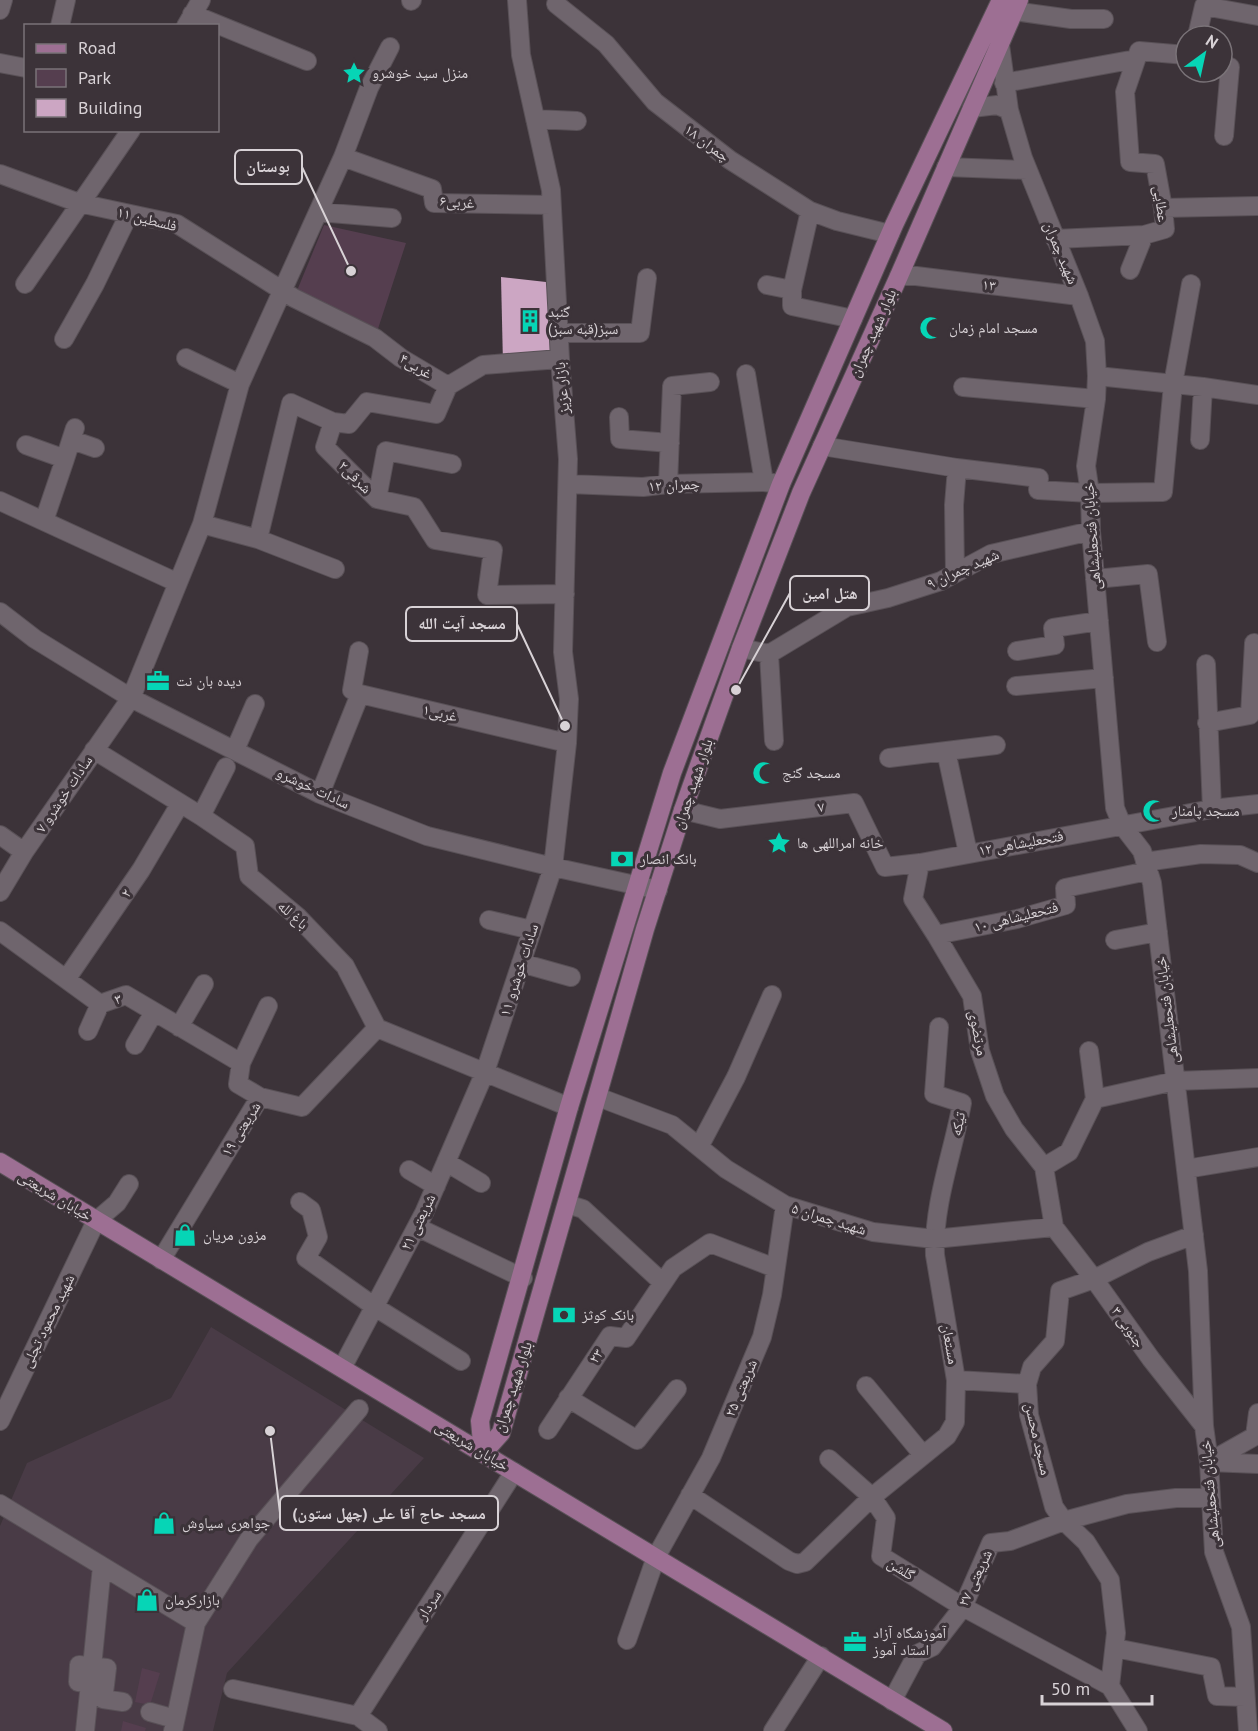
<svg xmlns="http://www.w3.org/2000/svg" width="1258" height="1731" viewBox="0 0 1258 1731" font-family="'PT Sans','Noto Naskh Arabic',sans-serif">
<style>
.built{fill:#493b46}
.green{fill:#553e4f}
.building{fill:#cca6c3}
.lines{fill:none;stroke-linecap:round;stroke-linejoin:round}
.minor-casing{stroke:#595157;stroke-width:20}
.major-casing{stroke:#595157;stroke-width:20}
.minor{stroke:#6f656d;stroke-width:18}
.major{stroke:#9d6f93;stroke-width:18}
.labels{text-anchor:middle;stroke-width:6;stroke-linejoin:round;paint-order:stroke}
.poi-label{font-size:15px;fill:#d8d2d6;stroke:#3c3339;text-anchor:start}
.street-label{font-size:15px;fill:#d8d2d6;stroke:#3c3339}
.leader{fill:none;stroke:#d8d2d6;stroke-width:2}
.callout-dot{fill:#d8d2d6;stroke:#3c3339;stroke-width:2}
.callout{fill:#3c3339;stroke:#d8d2d6;stroke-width:2}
.callout-label{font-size:16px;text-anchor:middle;font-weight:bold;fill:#d8d2d6}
</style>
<rect width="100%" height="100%" fill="#3c3339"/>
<path class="built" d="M211,1327l213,131 -197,215 -14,58h-213v-205l27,-63 144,-65z"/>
<path class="green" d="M324,225l82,18 -31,95 -81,-40z
M142,1668l18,5 -10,32 -15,-3z
M123,1721l23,7 -1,3h-24z"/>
<path class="building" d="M501,277l54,6 5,76 -57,5z"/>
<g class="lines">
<g class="minor-casing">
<path id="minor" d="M411,1l1,-1
M556,4l50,40 49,58 75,58 80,51 27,10 53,13
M0,10l3,-10
M1014,11l57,8h33
M192,14l115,47
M60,26l6,-26
M186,26l15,-26
M1197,36l7,-30 54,10
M1000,45l9,65 14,48 56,138 16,45 2,35 -1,23 -10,67 4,27 1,38 24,277 7,17 20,26 10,32 46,388 6,155 5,36 5,90 27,75 7,104
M0,63l26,5
M1222,65l8,2 -6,69
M1004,83l132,-24
M972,108l25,-3 12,5
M535,119l42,2
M343,157l89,32 2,14 117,2
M946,167l81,3
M0,174l79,29 98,21 117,74 81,40 26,20 47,28 35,-21 77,-6
M1163,208l94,-2
M810,211l-18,79v16l61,13
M318,212l74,6
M1055,239l89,-4 21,-6 -2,-21 -8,-44 -25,-2 -5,-70 14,-41 47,4
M1130,270l14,-35
M899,276h17l163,20
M25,284l106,-154
M767,285l25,5
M559,333h81l7,-55
M64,339l31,-55 34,-70
M186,358l54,26
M746,374l18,108
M1097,376l106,11 55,8
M963,387l133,12
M619,417l1,22 50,4
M333,422l16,2 18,-22 69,12 12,-28
M72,440l23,8
M1200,440l3,-53
M26,445l39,14 -21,62
M822,446l135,22 82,10 -1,12 52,3 73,-1 10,-108 18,-100
M65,459l10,-31
M568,484l75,3 25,-3 96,-2 17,2
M668,484l4,-98 38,-4
M377,499l9,-48 66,13
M0,501l178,82
M202,524l56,15 77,30
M258,539l33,-136 42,19 -8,25 52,52 37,8 21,33 58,10 -6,45 78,-1
M955,573l-1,-68 3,-37
M1095,579l53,-5 9,68
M0,612l35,27 96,59 189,96 107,42 126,31 105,23
M741,648l28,6 78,-47 41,-9 53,-17 50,-27 100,-23
M359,651l-7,39 8,4 207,49
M1017,651l38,-6 -2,-17 46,-7
M769,654l5,87
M1206,664l6,145
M1016,686l88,-8
M1207,723l43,-8 4,-72
M94,750l107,66 44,30 4,30 49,41 47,49 32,62
M235,750l20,-46
M946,751l22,102
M889,758l107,-13
M320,794l40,-100
M683,810l37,9 134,-16 31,64 35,-4 292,-54 46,-5
M201,816l25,-49
M0,835l24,17
M1145,862l56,-8 39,1 18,8
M920,863l-7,36 23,36 36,61 8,55 15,45 19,33 30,38
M0,892l24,-40 107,-154 71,-174 38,-140 103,-227 26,-69 21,-41
M489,920l43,10
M0,931l100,73 26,-9 115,68 -3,21 22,13
M936,935l81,-16 49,-14 -1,-17 83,-17
M1115,940l43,-8
M521,963l50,14
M67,978l74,-108 39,-66
M179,1027l25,-43
M939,1027l-5,67 28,9c-9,50 -29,101 -27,152l21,125 71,4
M377,1028l192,79
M88,1031l12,-27
M135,1045l19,-33
M1089,1051l6,48
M241,1063l27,-57
M598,1097l74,28 54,44 59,36 88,27 61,7 120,-12
M699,1147l37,-70 36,-82
M446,1162l35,21
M1186,1169l72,-12
M409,1170l27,16
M300,1202l11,8 7,27 -12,21 69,49 86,54
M567,1204l16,5 80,74
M417,1227l106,51
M161,1260l99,-163 42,10 75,-79
M342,1368l82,-155 61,-141 68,-205 14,-124 2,-44 -6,-47 5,-193 -8,-100 -9,-169 -30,-135 -4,-55
M866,1386l57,69
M568,1398l69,42 40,-51
M0,1421l96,-200 21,-18 12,-19
M1204,1426l-53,-67 -57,-80 -40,-52 -10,-60 25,-15 26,-53 80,-18 83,-3
M548,1430l62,-94 16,2 47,-70 37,-25 65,25
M829,1459l43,38 14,21 -5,38 82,51 147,79 28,45
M1209,1462l46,-26 3,-23
M1209,1462l49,2
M690,1495l99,66 8,3 8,-2 67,-65 75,-61 8,-14 1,-42
M0,1504l196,119
M627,1640l29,-83 55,-99 51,-121 10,-42 13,-90
M1115,1648l96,19 6,29 28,1
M79,1665l28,3 -2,17 -27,-3z
M92,1667l10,-101
M105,1685l-2,14 20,3
M1110,1686l6,-53 -6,-53 -24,-38 -22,-21 -10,-14 -25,-92 -2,-31 5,-17 23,-26 5,-50 34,-12 54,-27 46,-17
M233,1689l125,27 20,15
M892,1701l25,-47 15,-7 31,-40 28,-64 19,-2 54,-20 63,-17 49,-6h35
M150,1712l25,7
M358,1716l156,-244
M85,1731l5,-48
M173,1731l23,-108 53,-84 110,-130
M773,1731l48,-75"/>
</g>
<g class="major-casing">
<path id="major" d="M0,1162l943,569
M483,1453l18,-20 144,-504 38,-119 58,-162 60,-155 98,-217 120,-276
M483,1453l-3,-32 89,-314 103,-334 109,-289 113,-259 107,-225"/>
</g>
<use href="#minor" class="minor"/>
<use href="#major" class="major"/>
</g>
<defs>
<g id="sight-bare" transform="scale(1.8)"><path d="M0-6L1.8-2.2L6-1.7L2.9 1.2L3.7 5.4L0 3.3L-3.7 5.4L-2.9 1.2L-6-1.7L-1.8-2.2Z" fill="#06d5b6" stroke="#3c3339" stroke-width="2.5" paint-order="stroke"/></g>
<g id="building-bare" transform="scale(1.8)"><path d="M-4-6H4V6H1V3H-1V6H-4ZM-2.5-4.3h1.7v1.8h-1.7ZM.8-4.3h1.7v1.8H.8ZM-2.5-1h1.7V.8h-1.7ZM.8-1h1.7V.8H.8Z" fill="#06d5b6" stroke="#3c3339" stroke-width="2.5" paint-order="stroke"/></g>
<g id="mosque-bare" transform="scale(1.8)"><path d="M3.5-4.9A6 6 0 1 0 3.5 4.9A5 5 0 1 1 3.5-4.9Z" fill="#06d5b6" stroke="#3c3339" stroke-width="2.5" paint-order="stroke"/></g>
<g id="office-bare" transform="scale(1.8)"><path d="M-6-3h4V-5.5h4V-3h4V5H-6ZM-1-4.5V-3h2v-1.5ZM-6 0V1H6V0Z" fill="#06d5b6" stroke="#3c3339" stroke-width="2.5" paint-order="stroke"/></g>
<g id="bank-bare" transform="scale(1.8)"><path d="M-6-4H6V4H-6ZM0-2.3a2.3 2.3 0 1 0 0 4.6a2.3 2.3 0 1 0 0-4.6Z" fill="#06d5b6" stroke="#3c3339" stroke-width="2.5" paint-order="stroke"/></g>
<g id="shop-bare" transform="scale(1.8)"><path d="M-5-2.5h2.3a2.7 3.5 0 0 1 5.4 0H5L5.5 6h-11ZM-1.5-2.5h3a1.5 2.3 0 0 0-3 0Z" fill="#06d5b6" stroke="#3c3339" stroke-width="2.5" paint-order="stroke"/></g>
</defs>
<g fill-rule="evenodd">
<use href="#sight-bare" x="354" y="73"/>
<use href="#building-bare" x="530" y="321"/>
<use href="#mosque-bare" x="931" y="328"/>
<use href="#office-bare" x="158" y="681"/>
<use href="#mosque-bare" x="764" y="773"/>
<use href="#mosque-bare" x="1154" y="811"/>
<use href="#sight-bare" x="779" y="843"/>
<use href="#bank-bare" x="622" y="859"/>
<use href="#shop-bare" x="185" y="1235"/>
<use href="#bank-bare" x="564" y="1315"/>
<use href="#shop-bare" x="164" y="1523"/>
<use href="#shop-bare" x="147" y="1600"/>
<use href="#office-bare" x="855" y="1642"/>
</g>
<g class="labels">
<g class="poi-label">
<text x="372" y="78">منزل سید خوشرو</text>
<text x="548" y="317">گنبد<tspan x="548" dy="17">سبز(قبه سبز)</tspan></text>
<text x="949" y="333">مسجد امام زمان</text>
<text x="176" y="686">دیده بان نت</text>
<text x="782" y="778">مسجد گنج</text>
<text x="1172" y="816">مسجد پامنار</text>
<text x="797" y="848">خانه امراللهی ها</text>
<text x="640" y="864">بانک انصار</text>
<text x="203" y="1240">مزون مریان</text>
<text x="582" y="1320">بانک کوثز</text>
<text x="182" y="1528">جواهری سیاوش</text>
<text x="165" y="1605">بازارکرمان</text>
<text x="873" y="1638">آموزشگاه آزاد<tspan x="873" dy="17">استاد آموز</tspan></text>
</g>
<g class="street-label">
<text transform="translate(707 143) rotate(37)" y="5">چمران ۱۸</text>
<text transform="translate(457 202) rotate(4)" y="5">غربی۶</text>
<text transform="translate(1161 204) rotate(83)" y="5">عطایی</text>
<text transform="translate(147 219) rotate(14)" y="5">فلسطین ۱۱</text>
<text transform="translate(1061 253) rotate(67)" y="5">شهید چمران</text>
<text transform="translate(989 285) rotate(7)" y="5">۱۳</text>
<text transform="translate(873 333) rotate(-66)" y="5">بلوار شهید چمران</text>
<text transform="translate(416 366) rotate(31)" y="5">غربی۴</text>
<text transform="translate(562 388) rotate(-95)" y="5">بازار عزیز</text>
<text transform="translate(355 477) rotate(45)" y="5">شرقی۲</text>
<text transform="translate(674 485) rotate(-3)" y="5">چمران ۱۲</text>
<text transform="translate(1092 536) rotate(-94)" y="5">خیابان فتحعلیشاهی</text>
<text transform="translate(963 569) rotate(-24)" y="5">شهید چمران ۹</text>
<text transform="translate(440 713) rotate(13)" y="5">غربی۱</text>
<text transform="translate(693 784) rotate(-71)" y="5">بلوار شهید چمران</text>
<text transform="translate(313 788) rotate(25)" y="5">سادات خوشرو</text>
<text transform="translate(64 794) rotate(-56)" y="5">سادات خوشرو ۷</text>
<text transform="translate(821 807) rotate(-7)" y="5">۷</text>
<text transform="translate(1021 843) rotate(-10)" y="5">فتحعلیشاهی ۱۲</text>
<text transform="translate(126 893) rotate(-55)" y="5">۲</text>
<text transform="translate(293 915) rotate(42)" y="5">باغ لله</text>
<text transform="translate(1016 917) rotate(-14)" y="5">فتحعلیشاهی ۱۰</text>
<text transform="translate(519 970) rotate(-72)" y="5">سادات خوشرو ۱۱</text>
<text transform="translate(118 999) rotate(-15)" y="5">۳</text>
<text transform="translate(1167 1010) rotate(-97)" y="5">خیابان فتحعلیشاهی</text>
<text transform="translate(978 1033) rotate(79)" y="5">مرتضوی</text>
<text transform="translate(958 1124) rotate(-79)" y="5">تیکه</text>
<text transform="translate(241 1129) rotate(-58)" y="5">شریعتی ۱۹</text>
<text transform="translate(55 1196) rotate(31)" y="5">خیابان شریعتی</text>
<text transform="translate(829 1219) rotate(17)" y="5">شهید چمران ۵</text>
<text transform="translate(418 1222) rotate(-64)" y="5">شریعتی ۲۱</text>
<text transform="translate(48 1321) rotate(-64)" y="5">شهید محمود تجلی</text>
<text transform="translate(1128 1327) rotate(55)" y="5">۳ جنوبی</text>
<text transform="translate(950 1344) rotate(80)" y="5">مستعان</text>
<text transform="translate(596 1356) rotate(-56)" y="5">۲۳</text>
<text transform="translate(513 1387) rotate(-72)" y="5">بلوار شهید چمران</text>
<text transform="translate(741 1388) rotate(-67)" y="5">شریعتی ۲۵</text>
<text transform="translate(1038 1439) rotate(77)" y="5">مسجد محسن</text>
<text transform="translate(472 1446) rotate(31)" y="5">خیابان شریعتی</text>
<text transform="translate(1210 1494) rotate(-95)" y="5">خیابان فتحعلیشاهی</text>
<text transform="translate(901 1569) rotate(32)" y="5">گلشن</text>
<text transform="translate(975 1578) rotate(-65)" y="5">شریعتی ۲۷</text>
<text transform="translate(429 1605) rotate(-57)" y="5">سردار</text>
</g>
</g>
<path class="leader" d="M351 271L302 167M736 690L790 593M565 726L517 624M270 1431L280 1513"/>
<g class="callout-dot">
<circle cx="351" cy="271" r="6"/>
<circle cx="736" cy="690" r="6"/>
<circle cx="565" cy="726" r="6"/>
<circle cx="270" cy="1431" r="6"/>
</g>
<g class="callout">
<rect x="235" y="150" width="67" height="34" rx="6"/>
<rect x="790" y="576" width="79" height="34" rx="6"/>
<rect x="406" y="607" width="111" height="34" rx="6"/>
<rect x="280" y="1496" width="218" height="34" rx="6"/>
</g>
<g class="callout-label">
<text x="268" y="172">بوستان</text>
<text x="830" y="599">هتل امین</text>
<text x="462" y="629">مسجد آیت الله</text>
<text x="389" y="1519">مسجد حاج آقا علی (چهل ستون)</text>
</g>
<rect x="24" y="24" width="195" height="108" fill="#3c3339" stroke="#7a7378" stroke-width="1.5"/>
<rect x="36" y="44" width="30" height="9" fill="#9d6f93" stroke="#7a7378" stroke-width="1.5"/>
<text x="78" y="54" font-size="18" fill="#d8d2d6">Road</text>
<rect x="36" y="69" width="30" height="18" fill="#553e4f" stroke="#7a7378" stroke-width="1.5"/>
<text x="78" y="84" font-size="18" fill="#d8d2d6">Park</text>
<rect x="36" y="99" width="30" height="18" fill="#cca6c3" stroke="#7a7378" stroke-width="1.5"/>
<text x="78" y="114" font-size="18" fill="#d8d2d6">Building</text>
<g transform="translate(1204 54) rotate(33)"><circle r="28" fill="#3c3339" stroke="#7a7378" stroke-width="1.5"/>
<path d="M0-4.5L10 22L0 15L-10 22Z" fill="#06d5b6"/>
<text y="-9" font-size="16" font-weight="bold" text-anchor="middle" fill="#d8d2d6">N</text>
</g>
<path d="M1042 1695v9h110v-9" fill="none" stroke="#d8d2d6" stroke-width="3"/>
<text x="1051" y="1695" font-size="18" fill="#d8d2d6" stroke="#3c3339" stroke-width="4.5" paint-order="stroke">50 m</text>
</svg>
